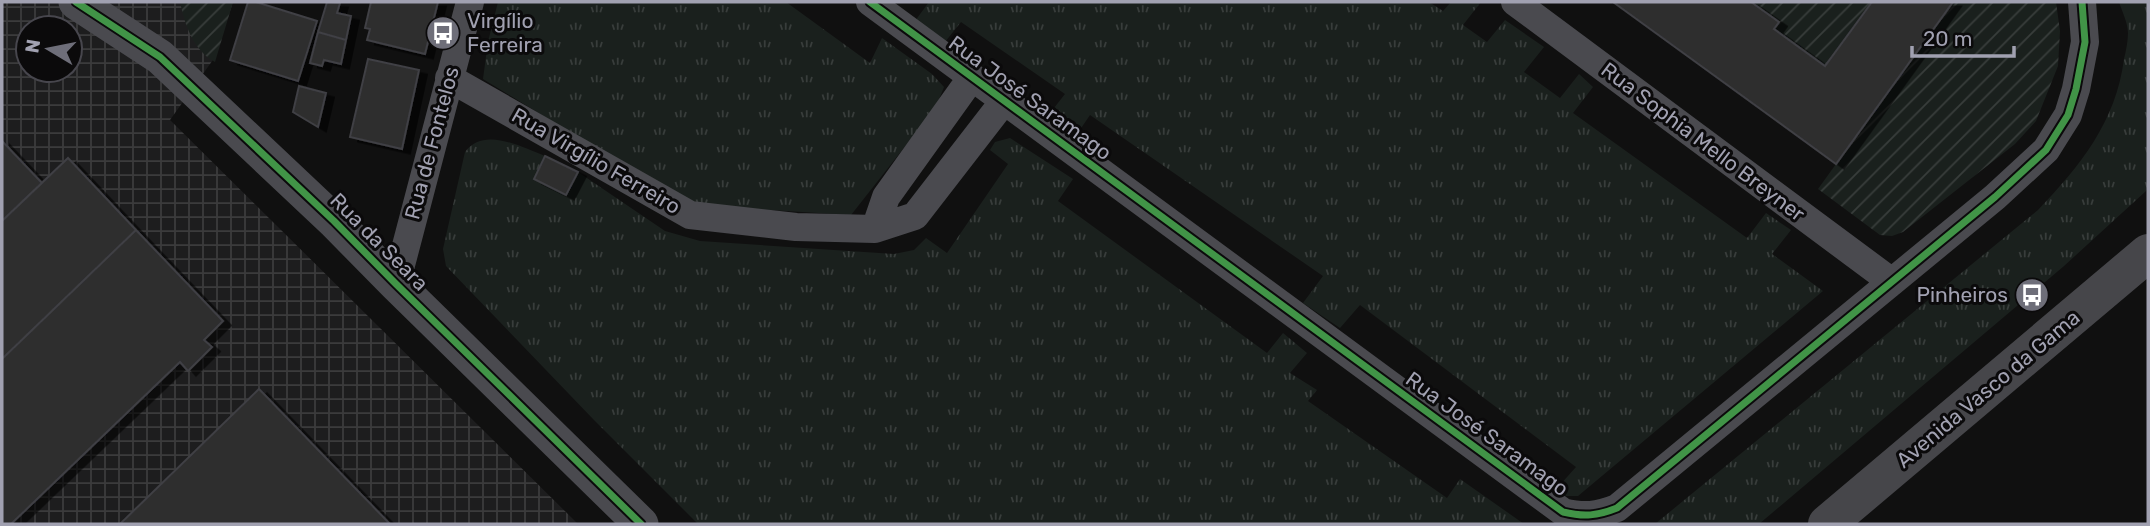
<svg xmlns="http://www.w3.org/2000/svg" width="2150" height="526" viewBox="0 0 2150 526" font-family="Rubik,sans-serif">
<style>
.industrial{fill:url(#industrial-grid);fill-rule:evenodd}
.grass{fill:url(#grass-tufts)}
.garden{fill:url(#garden-furrows)}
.building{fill:#2e2e2f;stroke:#3f3f44;stroke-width:2;filter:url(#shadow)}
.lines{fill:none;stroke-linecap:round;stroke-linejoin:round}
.minor{stroke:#4a4a4f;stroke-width:28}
.tertiary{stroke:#4a4a4f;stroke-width:35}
.primary{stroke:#46464a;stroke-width:38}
.cycleway-casing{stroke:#0b0a0b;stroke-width:11}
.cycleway{stroke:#419447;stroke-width:7}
.labels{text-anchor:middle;stroke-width:6;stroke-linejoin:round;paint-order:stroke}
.poi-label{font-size:21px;fill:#a1a1b1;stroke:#0b0a0b;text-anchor:start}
.street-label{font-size:21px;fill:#a1a1b1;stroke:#0b0a0b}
</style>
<defs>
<pattern id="industrial-grid" width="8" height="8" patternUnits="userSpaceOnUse" patternTransform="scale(1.75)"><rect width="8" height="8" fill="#1d1d1e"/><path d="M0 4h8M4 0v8" fill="none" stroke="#3b3b3c"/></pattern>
<pattern id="grass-tufts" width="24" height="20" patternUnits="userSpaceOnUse" patternTransform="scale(1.75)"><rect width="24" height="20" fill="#1a201d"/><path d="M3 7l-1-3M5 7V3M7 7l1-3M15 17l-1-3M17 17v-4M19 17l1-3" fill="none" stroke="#383d3b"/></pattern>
<pattern id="garden-furrows" width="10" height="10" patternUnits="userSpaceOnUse" patternTransform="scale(1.75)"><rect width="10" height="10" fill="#1a201d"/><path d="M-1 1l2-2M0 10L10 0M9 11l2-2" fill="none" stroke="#383d3b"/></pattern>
<filter id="shadow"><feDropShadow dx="8" dy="4.5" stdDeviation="0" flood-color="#0009"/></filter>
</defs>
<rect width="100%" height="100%" fill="#101010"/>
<path class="industrial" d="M2,2h231l-18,55 -45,63 408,404h-576zM28,28h42v42h-42z"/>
<path class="grass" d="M498,2h288l84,61 12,-25 50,36 12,13 -8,20 -85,108 -162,-10 -206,-126 5,-37z
M929,2h500l14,9 8,-9h30l-18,23 24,17 18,-22 39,27 -20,25 36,26 19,-24 14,13 -20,26 174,125 19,-25 25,17 -19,24 51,37 -245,205h-12l-7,-10 17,-19 -216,-162 -20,23 -37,-25 20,-27 -233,-161 -15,22 -28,-20 18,-23 -104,-72 -16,20 -30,-21z
M2119,2h29v185l-2,4 -82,75 -305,258h-104l383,-314c42,-44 78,-88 86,-151 2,-8 4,-18 4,-26 0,-10 -6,-22 -9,-31z
M1010,138l63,41 -15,22 209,152 16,-20 24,20 -17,20 27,17 -9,11 139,97 13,-19 64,45h-826l-104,-104 -148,-154 -3,-17 22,-97c19,-26 56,-5 80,4l-11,23 32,16 12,-23 87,59 35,10 194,13 20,-4 12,-12 21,15 61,-89 -18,-14 5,-8z"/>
<path class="garden" d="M180,2h53l-18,60c-22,-12 -30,-37 -35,-60z
M1737,2h135l-47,64z
M1953,2h103l4,29 -2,35 -22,55 -21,23 -112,88 -11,4 -12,-1 -62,-46z"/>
<path class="building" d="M248,2h8l61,19 -19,60 -68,-21z
M327,2l13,1 -3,10 14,3 -5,24 -28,-8z
M371,2h67l-13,52 -58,-14 3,-11 -5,-1z
M1613,2h138l28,20 -5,7 51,37 47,-64h81l-117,162z
M318,32l28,8 -5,24 -17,-4 -2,6 -12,-3z
M368,59l51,11 -17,79 -52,-12z
M299,86l27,7 -8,34 -25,-15z
M2,141l40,42 -40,38z
M545,156l33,16 -12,23 -32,-16z
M68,158l68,72 -134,129v-138z
M136,230l87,91 -19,19 8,7 -24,24 -8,-9 -169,162h-9v-165z
M259,389l131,135h-270z"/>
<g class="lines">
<path class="minor" d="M870,2l693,510c21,5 34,4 54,-4l378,-311 51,-47 22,-35 8,-26 9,-47 -3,-40
M1515,2l377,280
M449,78l241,137 106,12 79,2 40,-13 89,-115
M875,229l11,-32 86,-120
M396,284l74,-282"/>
<path class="tertiary" d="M76,2l84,55 174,164 62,63 245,240"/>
<path class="primary" d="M1827,524l321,-271"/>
<g class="cycleway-casing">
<path id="cycleway" d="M76,2l84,55 174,164 62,63 245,240
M870,2l693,510c21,5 34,4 54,-4l378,-311 51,-47 22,-35 8,-26 9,-47 -3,-40"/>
</g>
<use href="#cycleway" class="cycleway"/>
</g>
<defs>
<g id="bus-disc" transform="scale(1.75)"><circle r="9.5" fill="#6e6e79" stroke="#0b0a0b"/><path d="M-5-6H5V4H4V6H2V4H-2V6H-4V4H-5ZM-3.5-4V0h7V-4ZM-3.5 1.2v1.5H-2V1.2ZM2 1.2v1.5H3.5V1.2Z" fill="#fff"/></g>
</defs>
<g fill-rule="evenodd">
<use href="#bus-disc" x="443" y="33"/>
<use href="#bus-disc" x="2032" y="295"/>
</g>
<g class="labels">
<g class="poi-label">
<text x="467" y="28">Virgílio<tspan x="467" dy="24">Ferreira</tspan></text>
<text x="2008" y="302" text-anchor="end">Pinheiros</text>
</g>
<g class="street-label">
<text transform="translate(1030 98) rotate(36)" y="7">Rua José Saramago</text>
<text transform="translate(1703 142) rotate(37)" y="7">Rua Sophia Mello Breyner</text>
<text transform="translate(432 143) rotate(-75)" y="7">Rua de Fontelos</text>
<text transform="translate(596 161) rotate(30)" y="7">Rua Virgílio Ferreiro</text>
<text transform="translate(379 242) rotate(45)" y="7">Rua da Seara</text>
<text transform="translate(1988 389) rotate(-40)" y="7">Avenida Vasco da Gama</text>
<text transform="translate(1487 434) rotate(36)" y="7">Rua José Saramago</text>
</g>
</g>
<rect width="2150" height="526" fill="none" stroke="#a1a1b1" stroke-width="7"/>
<g transform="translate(49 49) rotate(280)"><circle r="33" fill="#0b0a0b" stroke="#47464d" stroke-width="2"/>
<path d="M0-5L12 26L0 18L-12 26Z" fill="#6e6e79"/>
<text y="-10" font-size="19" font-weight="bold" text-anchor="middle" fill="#a1a1b1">N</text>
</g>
<path d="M1912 46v10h102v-10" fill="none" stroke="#a1a1b1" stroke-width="3.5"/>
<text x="1923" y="46" font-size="21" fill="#a1a1b1" stroke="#0b0a0b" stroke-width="5" paint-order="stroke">20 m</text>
</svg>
